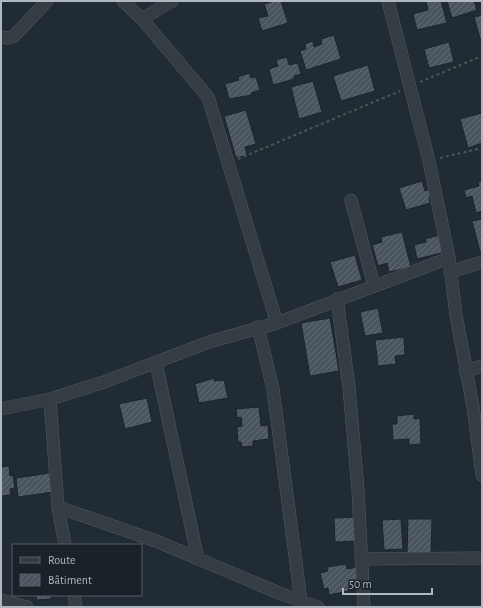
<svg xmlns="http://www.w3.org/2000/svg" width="483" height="608" viewBox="0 0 483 608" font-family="'Alegreya Sans',sans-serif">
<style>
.building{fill:url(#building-hatch);stroke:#1c232b}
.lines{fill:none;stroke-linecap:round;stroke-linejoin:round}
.minor-casing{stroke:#525a62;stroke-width:13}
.path{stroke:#485859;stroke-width:2;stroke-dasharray:3 3;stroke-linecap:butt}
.minor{stroke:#343c44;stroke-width:12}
</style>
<defs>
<pattern id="building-hatch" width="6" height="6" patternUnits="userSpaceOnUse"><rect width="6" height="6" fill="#4a555f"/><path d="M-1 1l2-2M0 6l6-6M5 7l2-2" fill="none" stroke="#626b74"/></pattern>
</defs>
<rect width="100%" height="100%" fill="#212b33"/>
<path class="building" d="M274,1h7l7,22 -26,8 -4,-13 10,-2 -4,-12z
M426,1h15l6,22 -30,7 -4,-16 15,-4z
M447,1h27l3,9 -25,8z
M482,15v27h-1l-7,-25z
M334,35l7,24 -35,11 -6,-19 6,-2 -1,-5 8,-3 1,6 8,-3 -1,-5z
M449,42l5,20 -25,6 -5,-19z
M287,57l2,8 9,-2 3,11 -7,2v3l-21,6 -4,-16 9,-3 -2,-6z
M368,65l7,26 -34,10 -8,-25z
M249,73l2,5 5,-1 4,13 -9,3 1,2 -23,4 -4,-15 14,-4 -1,-3z
M313,81l9,31 -23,7 -8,-32z
M246,110l10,34 -11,3 2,8 -11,3 -12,-42z
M482,113v30l-14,5 -8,-29z
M422,181l3,10 6,-2 1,6 -3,1 1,7 -24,7 -7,-22z
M482,181v30l-6,2 -4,-17 -6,2 -2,-8 15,-4 -1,-4z
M482,219v36h-1l-9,-34z
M402,232l9,35 -22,5 -2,-9 -9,3 -6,-21 10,-3 -1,-5z
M440,235l5,17 -28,7 -3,-14 12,-3 -1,-3z
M355,255l7,25 -24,7 -8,-25z
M378,308l5,25 -18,3 -5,-24z
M330,318l9,53 -29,5 -9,-53z
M404,337l1,18 -10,1 1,8 -18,2 -3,-26z
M214,378v3l10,-1 4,18 -29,5 -4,-19z
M147,398l5,24 -27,7 -6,-25z
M259,407l2,19 7,-1 1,14 -16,2v5l-11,1 -1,-5h-3l-1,-15 5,-1 -1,-9 -4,1 -1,-9z
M414,414v5l6,-1 1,26 -12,1v-6l-16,1 -1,-16h5v-8z
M9,466l1,10 3,-1 2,13 -5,1 1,6 -10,1v-29z
M50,473l3,19 -35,5 -2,-19z
M357,517l1,24 -23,1 -1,-24z
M401,519l2,30 -19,1 -2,-30z
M408,519h24l-1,34h-24z
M346,564l1,5 10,-2 4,17 -9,2 1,4 -24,5 -1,-7 -4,1 -4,-16 8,-2 -1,-4z
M36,595h15v4l-14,1z"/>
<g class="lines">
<g class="minor-casing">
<path id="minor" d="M123,1l19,18 66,78 69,226
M388,1l41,160 20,97 7,57 17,92 9,68
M142,19l30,-18
M1,37l7,1 6,-2 33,-35
M351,200l23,86
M450,272l32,-10
M337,299l12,88 9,103 6,117
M258,327l15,62 28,212
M156,363l42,196
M465,371l17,-5
M50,399l8,108 7,38
M1,409l49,-10 54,-17 105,-40 68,-19 172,-65
M58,507l98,34 123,52 39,14
M361,559l121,-1
M74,595l2,12
M1,600l26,7"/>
</g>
<path class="path" d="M420,82l62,-26
M440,158l42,-10
M238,159l162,-68"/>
<use href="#minor" class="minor"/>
</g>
<rect width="483" height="608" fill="none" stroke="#afb7c1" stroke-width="4"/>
<rect x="12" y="544" width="130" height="52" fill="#1a2129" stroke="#565d66"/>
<rect x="20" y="557" width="20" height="6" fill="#343c44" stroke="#565d66"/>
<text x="48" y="564" font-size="12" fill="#afb7c1">Route</text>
<rect x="20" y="574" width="20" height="12" fill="url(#building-hatch)" stroke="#565d66"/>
<text x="48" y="584" font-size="12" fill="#afb7c1">Bâtiment</text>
<path d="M343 588v6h89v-6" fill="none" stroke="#afb7c1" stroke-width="2"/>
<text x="349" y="588" font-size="12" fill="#afb7c1" stroke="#1a2129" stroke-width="3" paint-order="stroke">50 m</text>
</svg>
